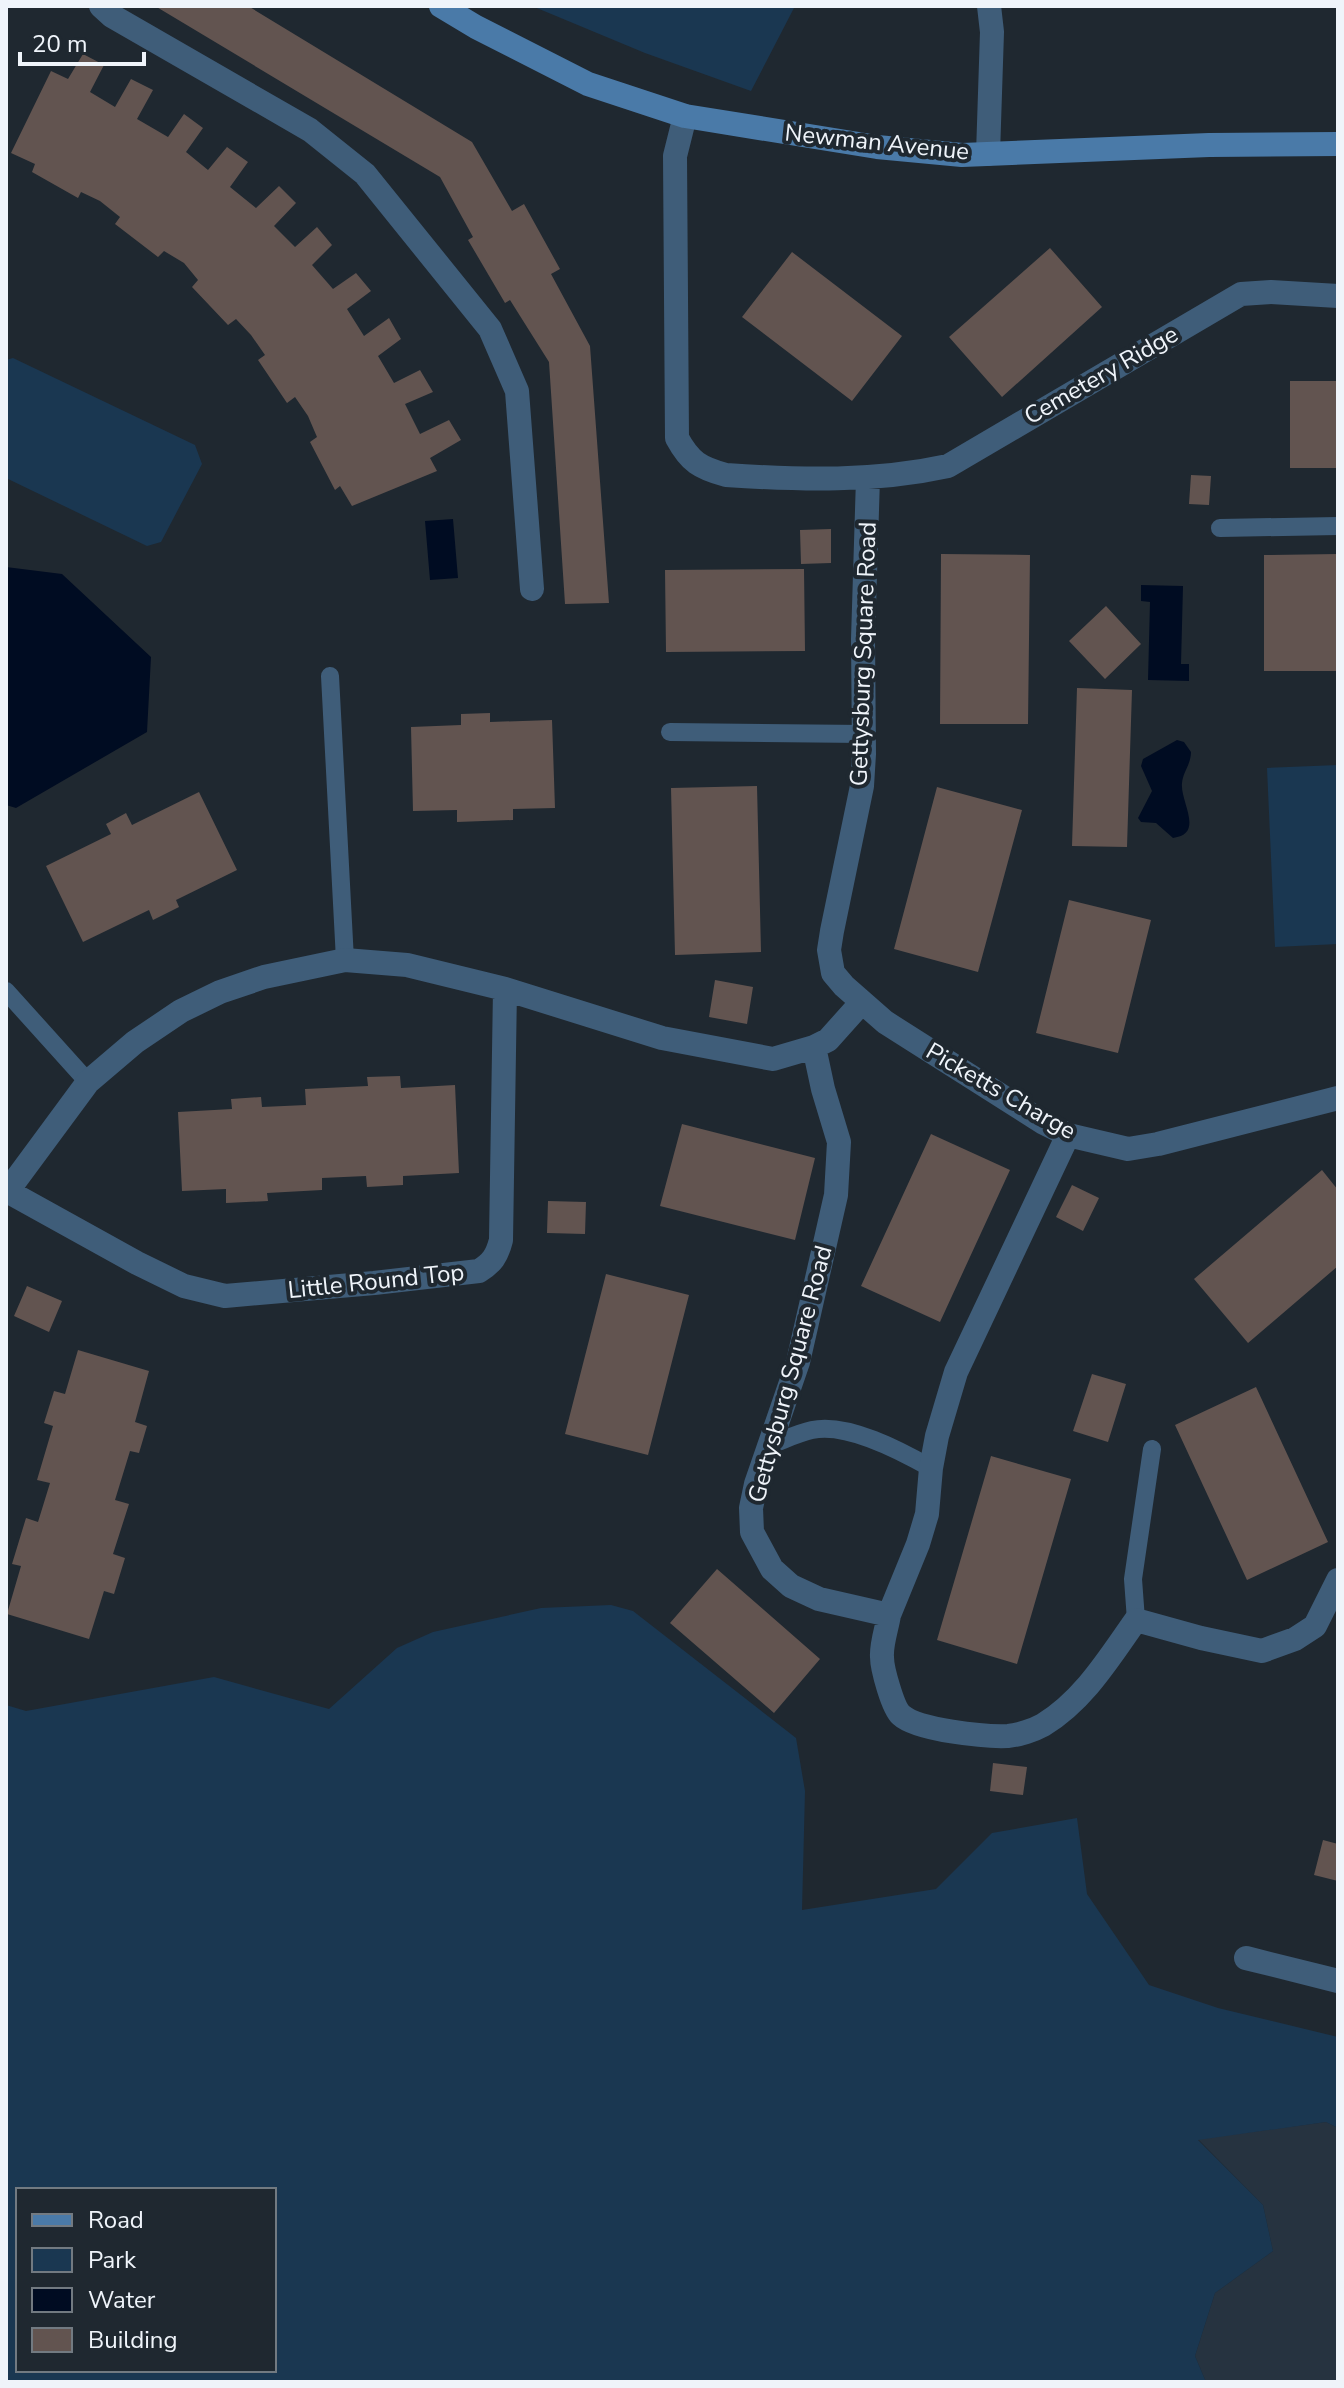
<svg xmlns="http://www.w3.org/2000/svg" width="1344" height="2388" viewBox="0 0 1344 2388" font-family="'Nunito Sans',sans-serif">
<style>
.built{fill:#263340}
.green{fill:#1a3751;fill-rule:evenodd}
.water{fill:#000c22}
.building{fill:#625450}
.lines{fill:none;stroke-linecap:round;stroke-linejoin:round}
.lane{stroke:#3f5d79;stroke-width:18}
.street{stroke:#3f5d79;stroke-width:24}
.secondary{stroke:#4a7aa8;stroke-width:24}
.labels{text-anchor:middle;stroke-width:8;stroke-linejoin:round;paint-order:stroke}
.street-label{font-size:24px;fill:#eff4fa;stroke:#1f2830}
</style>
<rect width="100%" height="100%" fill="#1f2830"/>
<path class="built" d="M1326,2122l12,6v254h-132l-11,-26 20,-63 58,-42 -10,-46 -65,-66z"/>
<path class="green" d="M532,6h263l-44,85 -106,-38z
M13,358l182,87 7,19 -41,78 -14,4 -141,-68v-118z
M1338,765v179l-63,3 -8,-179z
M611,1605l22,6 163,127 9,53 -3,119 134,-21 56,-56 85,-15 10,76 62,91 69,23 120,29v91l-12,-6 -128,18 65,65 10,46 -58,42 -20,63 11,26h-1200v-677l20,6 188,-34 115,32 68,-61 36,-16 108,-24zM274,2190v180h-256v-180z"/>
<path class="water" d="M453,519l5,59 -28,2 -5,-59z
M6,567l56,7 89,83 -4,75 -131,76 -10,-3z
M1141,585l42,1 -2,78h8v17l-41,-1 2,-78 -9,-1z
M1177,740l7,2 7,10c0,12 -8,20 -9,31 -2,19 23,51 -9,55l-17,-15 -15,-1 -3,-4 14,-27 -11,-25 2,-7z"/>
<path class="building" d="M155,6h93l224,136 40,69 12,-7 36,65 -9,5 39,72 19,257 -44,1 -16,-242 -39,-62 -5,3 -37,-63 5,-3 -33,-60z
M83,54l21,11 -14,27 25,15 16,-28 22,11 -16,29 31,18 16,-23 19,14 -17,24 22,18 19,-23 21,15 -18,25 26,21 23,-22 17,17 -22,23 21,21 22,-20 15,18 -20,20 21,24 23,-16 15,18 -24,18 17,27 25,-18 12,21 -23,17 16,27 26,-13 13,22 -28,12 15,30 29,-14 12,20 -31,18 7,13 -85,35 -12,-20 -5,4 -25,-48 7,-5 -9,-21 -13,-19 -8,6 -29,-43 7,-5 -14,-20 -15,-16 -8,6 -36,-38 6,-7 -14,-17 -20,-12 -6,6 -43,-33 5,-7 -20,-16 -19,-9 -3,6 -46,-26 3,-8 -24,-11 40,-82 17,8z
M1050,248l52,59 -100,90 -53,-60z
M792,252l110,84 -50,65 -110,-84z
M1290,381h48v87h-48z
M1191,475l20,1 -2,29 -20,-1z
M831,529v34l-30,1 -1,-34z
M941,554l89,1 -2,169h-88z
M1338,554v117h-74v-116z
M804,569l1,82 -139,1 -1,-82z
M1106,606l35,38 -36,35 -36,-38z
M1077,688l55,2 -5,157 -55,-1z
M490,713v9l62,-2 3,88 -42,1v11l-56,2v-12l-44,1 -2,-84 50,-2v-11z
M757,786l4,166 -86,3 -4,-167z
M937,787l85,23 -44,162 -84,-23z
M199,792l38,78 -61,30 3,7 -26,13 -4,-10 -66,32 -37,-76 65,-32 -5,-10 20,-11 6,12z
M1069,900l82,20 -33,133 -82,-20z
M715,980l38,7 -6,37 -38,-7z
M400,1076l1,12 54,-3 4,88 -56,3v9l-36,2 -1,-11 -44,2v12l-55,3 1,8 -42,2v-14l-44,2 -4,-79 54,-3 -1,-10 30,-2 1,10 44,-2 -1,-16 63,-3 -1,-9z
M682,1124l133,34 -20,82 -135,-34z
M931,1134l79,36 -70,152 -79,-36z
M1322,1170l16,20v76l-90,77 -54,-64z
M1072,1185l27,13 -16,33 -27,-14z
M548,1201l38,1 -1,32 -38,-1z
M606,1274l83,21 -41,160 -83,-21z
M27,1286l35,15 -13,31 -35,-16z
M78,1350l71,21 -14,51 12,4 -8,27 -9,-2 -15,49 14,4 -16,50 12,4 -11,36 -10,-3 -15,48 -82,-25 14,-48 -9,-2 14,-46 12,4 12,-39 -13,-3 16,-54 -9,-3 10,-32 11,3z
M1092,1374l34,10 -18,58 -35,-11z
M1256,1387l72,155 -81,38 -72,-155z
M991,1456l80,23 -54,185 -80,-24z
M717,1569l103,90 -46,54 -104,-90z
M993,1763l34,4 -4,28 -33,-4z
M1323,1840l15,4v37l-24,-6z"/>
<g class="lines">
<path class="lane" d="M1220,528l118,-2
M330,676l15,284
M670,732l195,2
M6,991l82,91
M770,1445c14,-5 28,-12 42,-15 35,-8 89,21 119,38
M1136,1620l-3,-41 19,-130"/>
<path class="street" d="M101,6l11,10 198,114 55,44 125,155 27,62 15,198
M685,116l-10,40 2,282c13,24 23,30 49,37 75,5 149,7 222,-9l293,-172 30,-2 67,4
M988,154l4,-122 -3,-26
M868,478l-5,161 1,115 -2,32 -30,145 -3,19 4,23 11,13 41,36 159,101 24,12 60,14 30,-5 180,-46
M814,1047l9,42 16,53 -3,53 -38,167 -42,122 -5,24 1,24 20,37 19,17 28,13 70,16 29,-71 9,-30 4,-46 6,-32 19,-64 112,-237
M7,1191l130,72 47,23 41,10 149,-13 105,-12c13,-8 18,-15 22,-31l4,-251
M6,1193l82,-111 47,-40 46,-31 39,-19 44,-15 81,-17 62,5 98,24 157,49 111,21 41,-12 14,-7 34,-38
M889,1615c-2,13 -8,29 -7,42 0,12 11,51 19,58 16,15 84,22 107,21 11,-1 26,-6 35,-11 41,-25 66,-67 93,-105l65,18 61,13 33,-12 20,-13 23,-46
M1246,1958l92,23"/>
<path class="secondary" d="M441,6l35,21 112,57 97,32 192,31 85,8 247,-10 129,-1"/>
</g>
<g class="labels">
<g class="street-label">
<text transform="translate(877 142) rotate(6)" y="8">Newman Avenue</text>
<text transform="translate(1101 375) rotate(-30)" y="8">Cemetery Ridge</text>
<text transform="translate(863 654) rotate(-88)" y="8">Gettysburg Square Road</text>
<text transform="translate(1001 1091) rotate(30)" y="8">Picketts Charge</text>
<text transform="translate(376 1281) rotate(-6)" y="8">Little Round Top</text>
<text transform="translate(790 1374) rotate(-75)" y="8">Gettysburg Square Road</text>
</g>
</g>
<rect width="1344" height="2388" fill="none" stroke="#eff4fa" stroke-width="16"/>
<rect x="16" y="2188" width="260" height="184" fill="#1f2830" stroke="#727a81" stroke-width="2"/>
<rect x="32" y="2214" width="40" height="12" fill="#4a7aa8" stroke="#727a81" stroke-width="2"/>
<text x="88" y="2228" font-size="24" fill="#eff4fa">Road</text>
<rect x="32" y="2248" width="40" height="24" fill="#1a3751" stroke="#727a81" stroke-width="2"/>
<text x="88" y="2268" font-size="24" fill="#eff4fa">Park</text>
<rect x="32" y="2288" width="40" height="24" fill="#000c22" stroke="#727a81" stroke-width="2"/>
<text x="88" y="2308" font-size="24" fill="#eff4fa">Water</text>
<rect x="32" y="2328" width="40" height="24" fill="#625450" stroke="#727a81" stroke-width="2"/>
<text x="88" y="2348" font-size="24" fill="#eff4fa">Building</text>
<path d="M20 52v12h124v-12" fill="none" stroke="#eff4fa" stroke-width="4"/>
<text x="32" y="52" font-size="24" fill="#eff4fa" stroke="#1f2830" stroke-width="6" paint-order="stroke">20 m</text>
</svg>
